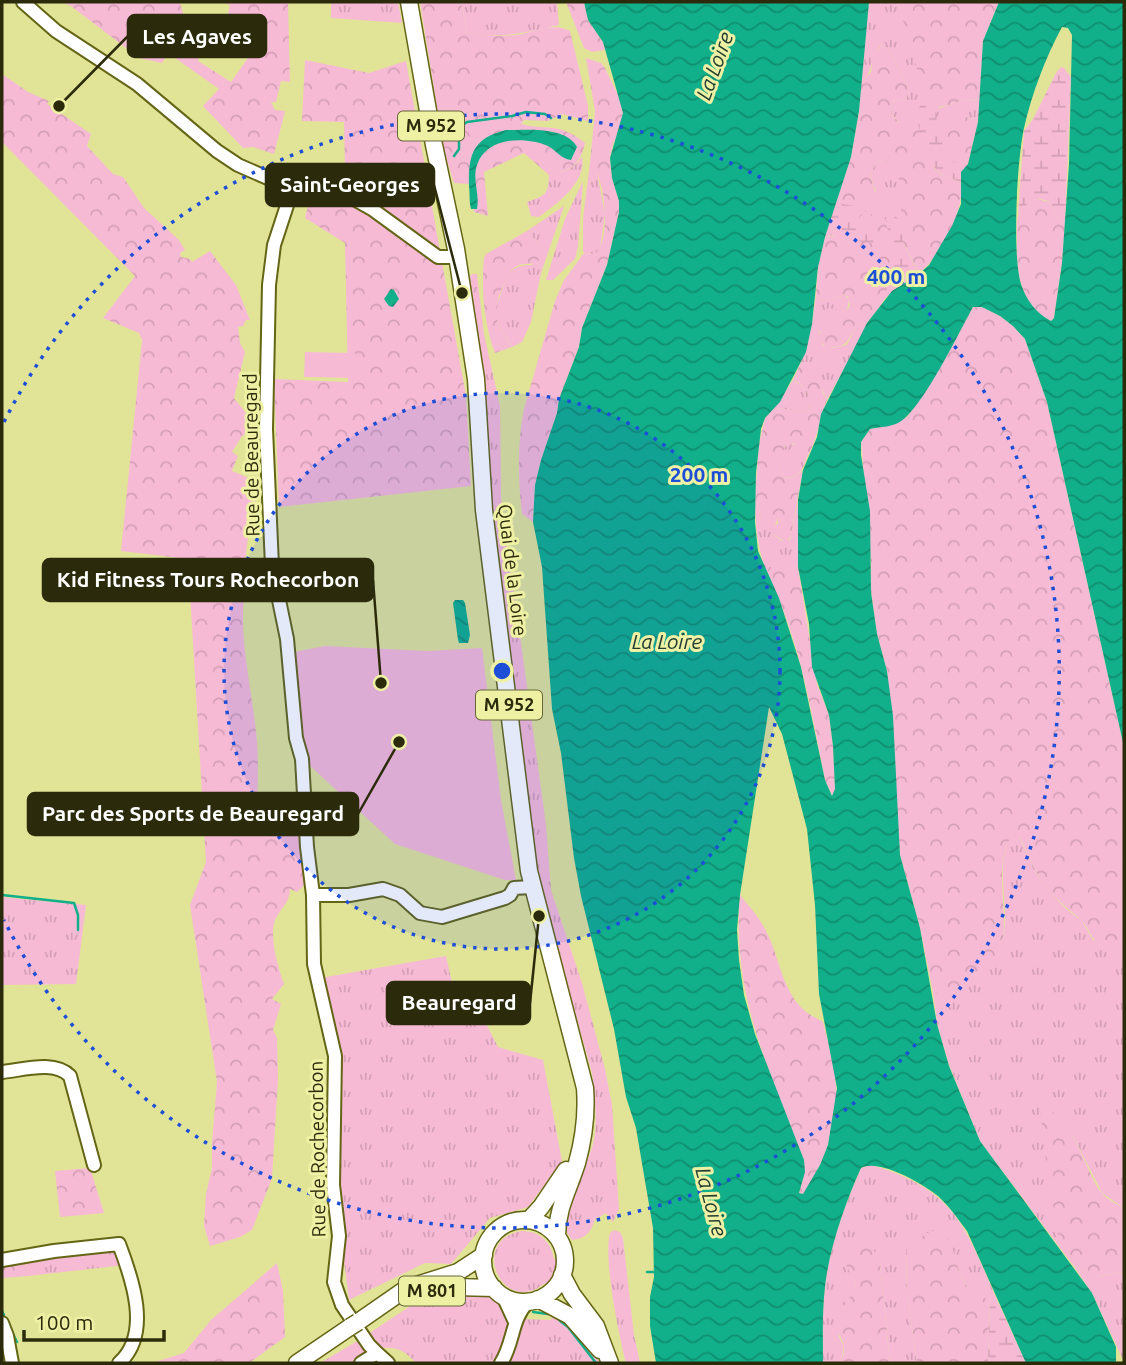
<svg xmlns="http://www.w3.org/2000/svg" width="1126" height="1365" viewBox="0 0 1126 1365" font-family="Ubuntu,sans-serif">
<style>
.grass{fill:url(#grass-tufts)}
.forest{fill:url(#forest-crowns)}
.wetland{fill:url(#wetland-marsh)}
.pitch{fill:#f7bad5}
.water{fill:url(#water-waves);fill-rule:evenodd}
.lines{fill:none;stroke-linecap:round;stroke-linejoin:round}
.stream{stroke:#11af8a;stroke-width:2.5}
.minor-casing{stroke:#646515;stroke-width:16}
.major-casing{stroke:#646515;stroke-width:19}
.minor{stroke:#fff;stroke-width:12}
.major{stroke:#fff;stroke-width:16}
.major-bridge-casing{stroke:#646515;stroke-width:19;stroke-linecap:butt}
.major-bridge{stroke:#fff;stroke-width:16}
.ring{fill:none;stroke:#1d4ed8;stroke-width:3.5;stroke-dasharray:3.5 7}
.labels{text-anchor:middle;stroke-width:6;stroke-linejoin:round;paint-order:stroke}
.shield{fill:#eef1a4;stroke:#66663a;stroke-width:2}
.shield-label{font-size:18px;font-weight:bold;fill:#2b2b0c}
.street-label{font-size:19px;fill:#2b2b0c;stroke:#eef1a4}
.water-label{font-size:21px;font-style:italic;fill:#203d33;stroke:#eef1a4}
.centre{fill:#1d4ed8;stroke:#eef1a4;stroke-width:3.5}
.ring-label{font-size:21px;text-anchor:middle;font-weight:bold;fill:#1d4ed8;stroke:#eef1a4;stroke-width:6;stroke-linejoin:round;paint-order:stroke}
.leader{fill:none;stroke:#2b2b0c;stroke-width:2.5}
.callout-dot{fill:#2b2b0c;stroke:#eef1a4;stroke-width:2.5}
.callout{fill:#2b2b0c;stroke:#2b2b0c;stroke-width:2.5}
.callout-label{font-size:21px;text-anchor:middle;font-weight:bold;fill:#fff}
</style>
<defs>
<pattern id="grass-tufts" width="24" height="20" patternUnits="userSpaceOnUse" patternTransform="scale(1.75)"><rect width="24" height="20" fill="#f7bad5"/><path d="M3 7l-1-3M5 7V3M7 7l1-3M15 17l-1-3M17 17v-4M19 17l1-3" fill="none" stroke="#d4a0b6"/></pattern>
<pattern id="forest-crowns" width="20" height="18" patternUnits="userSpaceOnUse" patternTransform="scale(1.75)"><rect width="20" height="18" fill="#f7bad5"/><path d="M2 6a3 3 0 1 1 6 0M12 15a3 3 0 1 1 6 0" fill="none" stroke="#d4a0b6"/></pattern>
<pattern id="wetland-marsh" width="20" height="14" patternUnits="userSpaceOnUse" patternTransform="scale(1.75)"><rect width="20" height="14" fill="#f7bad5"/><path d="M1 5h8M5 5V1M11 12h8M15 12V8" fill="none" stroke="#d4a0b6"/></pattern>
<pattern id="water-waves" width="16" height="10" patternUnits="userSpaceOnUse" patternTransform="scale(1.75)"><rect width="16" height="10" fill="#11af8a"/><path d="M0 5q4-4 8 0t8 0" fill="none" stroke="#108f6f"/></pattern>
</defs>
<rect width="100%" height="100%" fill="#e1e497"/>
<path class="grass" d="M331,2h67l4,21 -71,-5z
M458,2h99l2,23c-30,7 -62,15 -92,7l-5,-26z
M869,2h29l20,66 21,40c17,-4 23,-11 41,-8l-2,22 -12,-5 -4,66 -71,-69 1,-12 14,-3 3,-9 -19,-39 -8,-7c-12,12 -8,28 -21,40z
M582,157c5,25 -25,47 -43,60l-8,-1 -4,-14c19,-7 21,-7 22,-27 14,-4 24,-5 33,-18z
M884,161c2,1 8,4 10,5 18,20 2,99 -2,125l-7,7 8,-37 -59,-28 -9,4 10,-32 41,-14c-6,-12 -7,-17 1,-29z
M590,162l6,5 9,47 -5,36 -5,4 -11,-1 -1,-2v-32z
M583,181l-5,66 -3,12 -22,21h-7l19,-61z
M564,206l-23,67 -10,49 -9,20 -10,5c-6,-10 -16,-23 -17,-35 0,-5 4,-12 5,-16 6,-19 9,-32 32,-31l8,-20 -13,-14z
M473,274h4l7,60 16,72 1,91 45,328 5,65 31,93 23,86 7,36 7,104 -6,13 -7,-9 -11,6c-4,13 -9,20 -23,21 -3,-4 -6,-8 -7,-14 -2,-26 27,-63 30,-93 2,-20 -1,-40 -3,-60l-57,-203 -47,-374 -18,-220z
M816,294l1,4 7,3 21,-6 4,5 -2,11h-4l-24,21 4,13 10,3 13,-3c8,-9 6,-23 21,-22l-7,17 -33,60 -17,-38h-9l11,-38z
M793,380l12,8 6,11 -2,11c-11,4 -23,-2 -35,-2z
M789,443l11,3 7,11c-4,13 -9,24 -25,20 -6,-10 -3,-27 7,-34z
M755,495l6,22 13,-1 4,2 -6,16 10,7 8,-1 8,-40v67c-13,-5 -22,-6 -31,7 -10,-27 -12,-50 -12,-79z
M1012,835h6l19,39 10,14 17,19 18,14 11,19 23,5 8,-6v269l-22,-15 -29,-57 -17,76 4,36 -80,-107 -31,-76 -12,-41 -4,-32c53,0 73,-31 72,-81 -1,-25 -7,-54 7,-76z
M2,897l84,8 -10,79 -74,1z
M446,956l13,58 18,-8 21,41 45,13 19,101 -34,46 -38,11 -39,46 -26,-1 -76,37 -13,-101v-158l-16,-63z
M871,1165c84,24 94,61 126,135 -21,2 -33,-14 -39,-32l-52,-17 1,43 10,69h-27l-10,-99 -28,12 4,9 -4,13 -10,10 -3,29 5,9 -3,17h-18c0,-25 -1,-50 2,-76 4,-40 20,-82 36,-119z
M614,1230l6,2 3,6 11,97 6,28h-14c-7,-27 -23,-105 -16,-130z
M521,1231c18,0 30,10 33,28h4l-1,13 -9,14 -3,-3c-42,35 -77,-42 -24,-52z
M117,1249l8,16 -97,11 -2,-17z
M1073,1265l26,11 25,-4v90l-32,-69z
M467,1293c52,4 46,34 26,70h-77c-12,-13 -19,-16 -36,-15l-12,-14 50,-33z
M557,1314l29,28 14,21h-93l10,-18 3,-18h3l2,-8 25,1z
M359,1340l7,15 -14,8h-32z"/>
<path class="forest" d="M61,2h119l9,33 11,16 -2,10 33,21 17,-24 -8,-9 6,-17 -11,-3 -7,12 -10,-7 8,-10 4,-19 -10,-3h68l2,80 -9,-1 -5,21h-5l4,8 10,1 -11,43 -21,-7 -10,1 -40,-42 16,-17 -51,-36 -6,10 -23,-5 -68,-52z
M420,2h38l4,4 5,26c16,4 39,5 55,2 18,-4 32,-11 48,-3l18,75v15l-26,-7 -14,7 -24,-1 -3,4c29,7 38,-2 64,19 -6,24 -13,26 -36,32l-25,-22 -40,19 4,44 -14,-4 -5,-28 -15,-1 -10,-32z
M566,2h18l4,18 15,22 2,8 -13,2 -8,-4z
M898,2h101l-16,39 -3,59c-23,-4 -28,10 -49,6l-9,-19z
M882,44l8,7 19,39 -3,9 -14,3 -1,12 9,9 12,-3 6,1 17,48 5,5 22,9c0,34 -19,68 -43,91 -5,-14 -16,-27 -18,-41 -3,-25 10,-58 -17,-72l-7,1c-14,20 3,24 -2,43l-8,3 -32,-3 16,-48 8,-46 2,-27 10,-12 2,-16z
M586,58l15,5 4,5 15,31 3,14 -2,14 -8,17 -3,14 2,20 7,23v11l-12,53 -25,63 -3,19 -20,52 -2,14 -16,47 -6,25 -2,37 -11,-8c-4,-35 -5,-70 2,-105l31,-108 9,-21 20,-27 11,1c17,-14 10,-79 -5,-92l5,-51z
M305,60l64,13 37,-12 60,335 5,90 -192,21 -5,-128 74,3 -3,-139 -40,-25 11,-47 29,2 -1,-51 -42,-1z
M2,74l26,18 21,9 -2,3 44,30 -4,12 26,28 10,3 21,31 35,32 6,10 -5,3 1,4 9,2 2,3 18,-11 26,34 14,35h-4l-3,6 -5,1 2,16 5,9 -11,46 16,20 -4,16 -4,2 -10,16 6,4 -6,15 29,12 -7,25 2,1 1,6 -8,16 -4,29 13,21 -3,15 -11,-1c-5,50 9,97 13,147 2,27 0,55 0,83l49,2 7,62 -9,-4 -7,7 -7,-3c0,13 -9,19 -14,29 -8,15 2,50 8,66l-12,15 9,5 -8,26 4,8 1,41 -6,99 -20,52 -12,7 -30,9 -6,-20 2,-32 6,-26v-25l5,-61 -27,-177 16,-43 -18,-303 -67,-8 21,-211 -3,-7 -36,-15 32,-42 -133,-134z
M957,116l9,1 12,5 -10,42 -17,-2c-7,-10 -15,-27 -13,-40z
M1036,199l14,3 6,13 9,10 -3,38 -8,55 -3,3c-31,-16 -35,-50 -34,-81 0,-8 -1,-20 2,-27 4,-7 10,-11 17,-14z
M865,213l16,3c16,22 13,56 5,80 -4,9 -13,19 -19,27 -21,-1 -9,28 -41,24l-6,-7v-24l8,-8 19,3 3,-6 -2,-8 -3,-2 -21,6 -7,-3 -1,-4 2,-27 7,-30 16,-3 22,8 1,-18 -4,-5v-4z
M527,231l13,14 2,11c-8,13 -19,4 -28,12 -8,6 -19,35 -18,45 0,12 10,24 16,34l-17,6c-11,-29 -14,-64 -11,-95l2,-4z
M973,307h9l18,9 13,10 12,13 22,63 77,345v192l-13,10c-22,-6 -18,-17 -31,-30 -16,-14 -31,-25 -42,-44 -8,-13 -12,-27 -20,-40h-6c-25,41 9,96 -22,135 -16,20 -34,22 -57,22l-13,-64 -20,-73 -13,-184 -10,-37 -6,-42v-32l-10,-118 9,-13 20,-4 17,-8 18,-26z
M801,362h8l8,4 6,27 4,7c-8,19 -9,39 -20,57l-13,-14 -9,3c-4,10 -9,20 -3,31 10,3 14,0 21,-7l-12,65 -4,8 -15,-9 -1,-4 7,-7v-4l-4,-3 -8,4 -5,-3 -6,-22 4,-51 6,-26 9,-10c12,0 24,6 35,2 4,-14 -3,-24 -16,-30z
M785,562l13,5 19,117 12,31 4,31 2,43 -2,8 -8,-17c-14,-70 -25,-142 -58,-206l5,-8z
M740,895c10,12 19,22 26,36 13,24 16,60 38,79 5,5 13,8 19,12 5,21 12,43 13,64 3,36 -12,80 -33,109l-4,-2 4,-13 1,-20c-35,-90 -73,-166 -64,-265z
M1040,1107c32,4 45,64 61,85 5,7 16,12 23,16v64l-26,4 -25,-11 -13,-17 -15,-94z
M90,1168l14,45 -44,4 -5,-46z
M936,1230l9,2c17,28 7,57 45,68l-2,63h-71l-10,-69 -1,-43 19,-17z
M863,1240l9,6 8,18 10,99h-49c1,-5 4,-12 3,-17 -2,-10 -10,-15 -7,-27 4,-13 15,-21 19,-34l-11,-23 4,-12z
M26,1259l2,17 -26,2v-14z
M277,1263l6,28 2,46 -36,26h-97l32,-10 27,-33z"/>
<path class="wetland" d="M1061,67l3,1 7,9 -6,148 -9,-10 -6,-13c-15,-7 -23,1 -32,12l6,-83 9,-12 23,-46z
M926,99l10,12 1,17 10,29 4,5 17,2 -7,11 1,8c-8,-4 -20,-7 -25,-12 -6,-7 -19,-44 -20,-52 0,-8 3,-16 9,-20z
M842,204l25,4 -2,5 -5,2v4l14,14 3,9c-18,5 -33,-13 -52,-5l10,-32z
M887,214h4l10,9 3,21 15,30 -34,24c7,-35 9,-44 1,-79z
M990,1300h7l29,63h-38z"/>
<path class="pitch" d="M305,352l50,1v25l-51,-1z
M325,646l102,5 55,-3 19,152 15,80h-11l-110,-36 -87,-80 -19,-111z"/>
<path class="water" d="M584,2h285l-10,109 -8,46 -26,80 -7,30 -6,57 -6,28 -26,50 -15,16 -4,11 -5,44 -1,49 3,29 21,47 22,69 24,113 7,16 3,-7 -2,-43 -4,-31 -17,-48 -3,-43 -11,-57v-67l5,-30 14,-33 4,-23 46,-91 25,-32 27,-17 10,-9 23,-39 9,-22v-32l7,-8 10,-42 5,-81 16,-39h125v745l-77,-345 -22,-63 -12,-13 -13,-10 -18,-9h-9c-14,25 -52,105 -75,116 -8,4 -19,4 -28,6l-9,13v13l9,56 1,81 6,42 10,37 6,45 7,139 20,73 17,96 12,42 31,75 112,152 24,54v16h-90l-59,-132c-9,-12 -18,-25 -29,-35 -15,-12 -59,-38 -77,-28 -16,35 -32,81 -36,119 -3,26 -2,51 -2,76h-167l-6,-37v-29l4,-20 -1,-49 -17,-100 -10,-31 -12,-68 -33,-133 -7,-38 -13,-105 -9,-44 -10,-142 -9,-45 2,-37 6,-25 16,-47 2,-14 20,-52 3,-19 25,-63 12,-53v-11l-7,-23 -2,-20 13,-45 -20,-71 -15,-22zM1062,27l6,1 4,7 -3,129 -7,99 -8,55 -3,3c-14,-7 -25,-21 -30,-37 -9,-29 -4,-124 3,-156 8,-35 21,-69 38,-101zM769,707l13,27 25,95 8,76 4,89 18,94 -9,57 -8,20 -17,29 -4,-1 6,-21 -1,-12 -49,-126 -11,-39 -5,-35 -2,-30 3,-35z
M506,130c21,0 60,-4 71,17l-6,13c-10,-1 -15,-10 -23,-14 -23,-10 -62,-9 -71,19 -5,15 3,29 0,44h-6c-2,-7 -1,-15 -2,-23 -1,-31 4,-48 37,-56z
M391,289l3,1 5,9 -6,8 -4,-1 -5,-7z
M455,600h8l2,3 5,32 -2,8h-9l-1,-3 -5,-37z"/>
<g class="lines">
<path class="stream" d="M454,156l5,-7v-21l8,-6 45,-6 14,-4 19,2 6,4
M2,895l72,8 4,12v15
M647,1272h7
M2,1311l2,4
M533,1312l15,2
M559,1320l9,7 28,36
M10,1328l7,14"/>
<g class="minor-casing">
<path id="minor" d="M23,2l33,29 81,53 80,67 21,14 48,21 61,9 25,14 66,48h19
M293,187l-19,58 -5,40 -3,144 6,137 15,73 9,99 6,21 5,88 6,48 1,69 21,92 -2,129 6,51 -5,46 8,23 27,40 8,8
M313,895h36l34,-6 17,6 20,18 22,4 63,-19 5,-3 4,-7 18,-1
M2,1072c21,-2 52,-12 68,4l24,89
M2,1260l52,-9 65,-7c13,34 33,90 0,119
M503,1296l12,26
M2,1323l5,13 5,27
M361,1363l16,-10 11,10
M501,1363c13,-20 10,-44 27,-61"/>
</g>
<g class="major-casing">
<path id="major" d="M409,2l25,143 22,104 20,130 8,131 45,361 56,217c2,26 -1,50 -8,75 -8,26 -20,45 -20,73
M529,1220l12,-13 25,-37
M483 1261a41 41 0 1 1 82 0a41 41 0 1 1-82 0Z
M562,1275l10,19 24,32 14,37
M423,1293l32,-6 39,1
M538,1299l32,17 30,34
M358,1322l49,-34 51,-16 26,-17
M297,1363l53,-36"/>
</g>
<use href="#minor" class="minor"/>
<use href="#major" class="major"/>
<g class="major-bridge-casing">
<path id="major-bridge" d="M350,1327l8,-5"/>
</g>
<use href="#major-bridge" class="major-bridge"/>
</g>
<circle cx="502" cy="671" r="278" fill="#1d4ed8" fill-opacity=".12"/>
<g class="ring">
<circle cx="502" cy="671" r="278"/>
<path d="M4 422A557 557 0 1 1 4 920"/>
</g>
<g class="labels">
<g class="shield">
<rect x="398" y="111.5" width="66" height="29" rx="5"/>
<rect x="476" y="690.5" width="66" height="29" rx="5"/>
<rect x="399" y="1276.5" width="66" height="29" rx="5"/>
</g>
<g class="shield-label">
<text x="431" y="132">M 952</text>
<text x="509" y="711">M 952</text>
<text x="432" y="1297">M 801</text>
</g>
<g class="street-label">
<text transform="translate(251 455) rotate(-91)" y="7">Rue de Beauregard</text>
<text transform="translate(513 570) rotate(83)" y="7">Quai de la Loire</text>
<text transform="translate(317 1149) rotate(-91)" y="7">Rue de Rochecorbon</text>
</g>
<g class="water-label">
<text transform="translate(715 66) rotate(-70)" y="7">La Loire</text>
<text x="667" y="649">La Loire</text>
<text transform="translate(711 1202) rotate(75)" y="7">La Loire</text>
</g>
</g>
<circle cx="502" cy="671" r="10" class="centre"/>
<g class="ring-label">
<text x="896" y="284">400 m</text>
<text x="699" y="482">200 m</text>
</g>
<path class="leader" d="M59 106L128 36M462 293L434 185M381 683L373 580M399 742L358 814M539 916L530 1003"/>
<g class="callout-dot">
<circle cx="59" cy="106" r="7"/>
<circle cx="462" cy="293" r="7"/>
<circle cx="381" cy="683" r="7"/>
<circle cx="399" cy="742" r="7"/>
<circle cx="539" cy="916" r="7"/>
</g>
<g class="callout">
<rect x="128" y="15" width="138" height="42" rx="7"/>
<rect x="266" y="164" width="168" height="42" rx="7"/>
<rect x="43" y="559" width="330" height="42" rx="7"/>
<rect x="28" y="793" width="330" height="42" rx="7"/>
<rect x="387" y="982" width="143" height="42" rx="7"/>
</g>
<g class="callout-label">
<text x="197" y="44">Les Agaves</text>
<text x="350" y="192">Saint-Georges</text>
<text x="208" y="587">Kid Fitness Tours Rochecorbon</text>
<text x="193" y="821">Parc des Sports de Beauregard</text>
<text x="459" y="1010">Beauregard</text>
</g>
<rect width="1126" height="1365" fill="none" stroke="#2b2b0c" stroke-width="7"/>
<path d="M24 1330v10h140v-10" fill="none" stroke="#2b2b0c" stroke-width="3.5"/>
<text x="35" y="1330" font-size="21" fill="#2b2b0c" stroke="#eef1a4" stroke-width="5" paint-order="stroke">100 m</text>
</svg>
